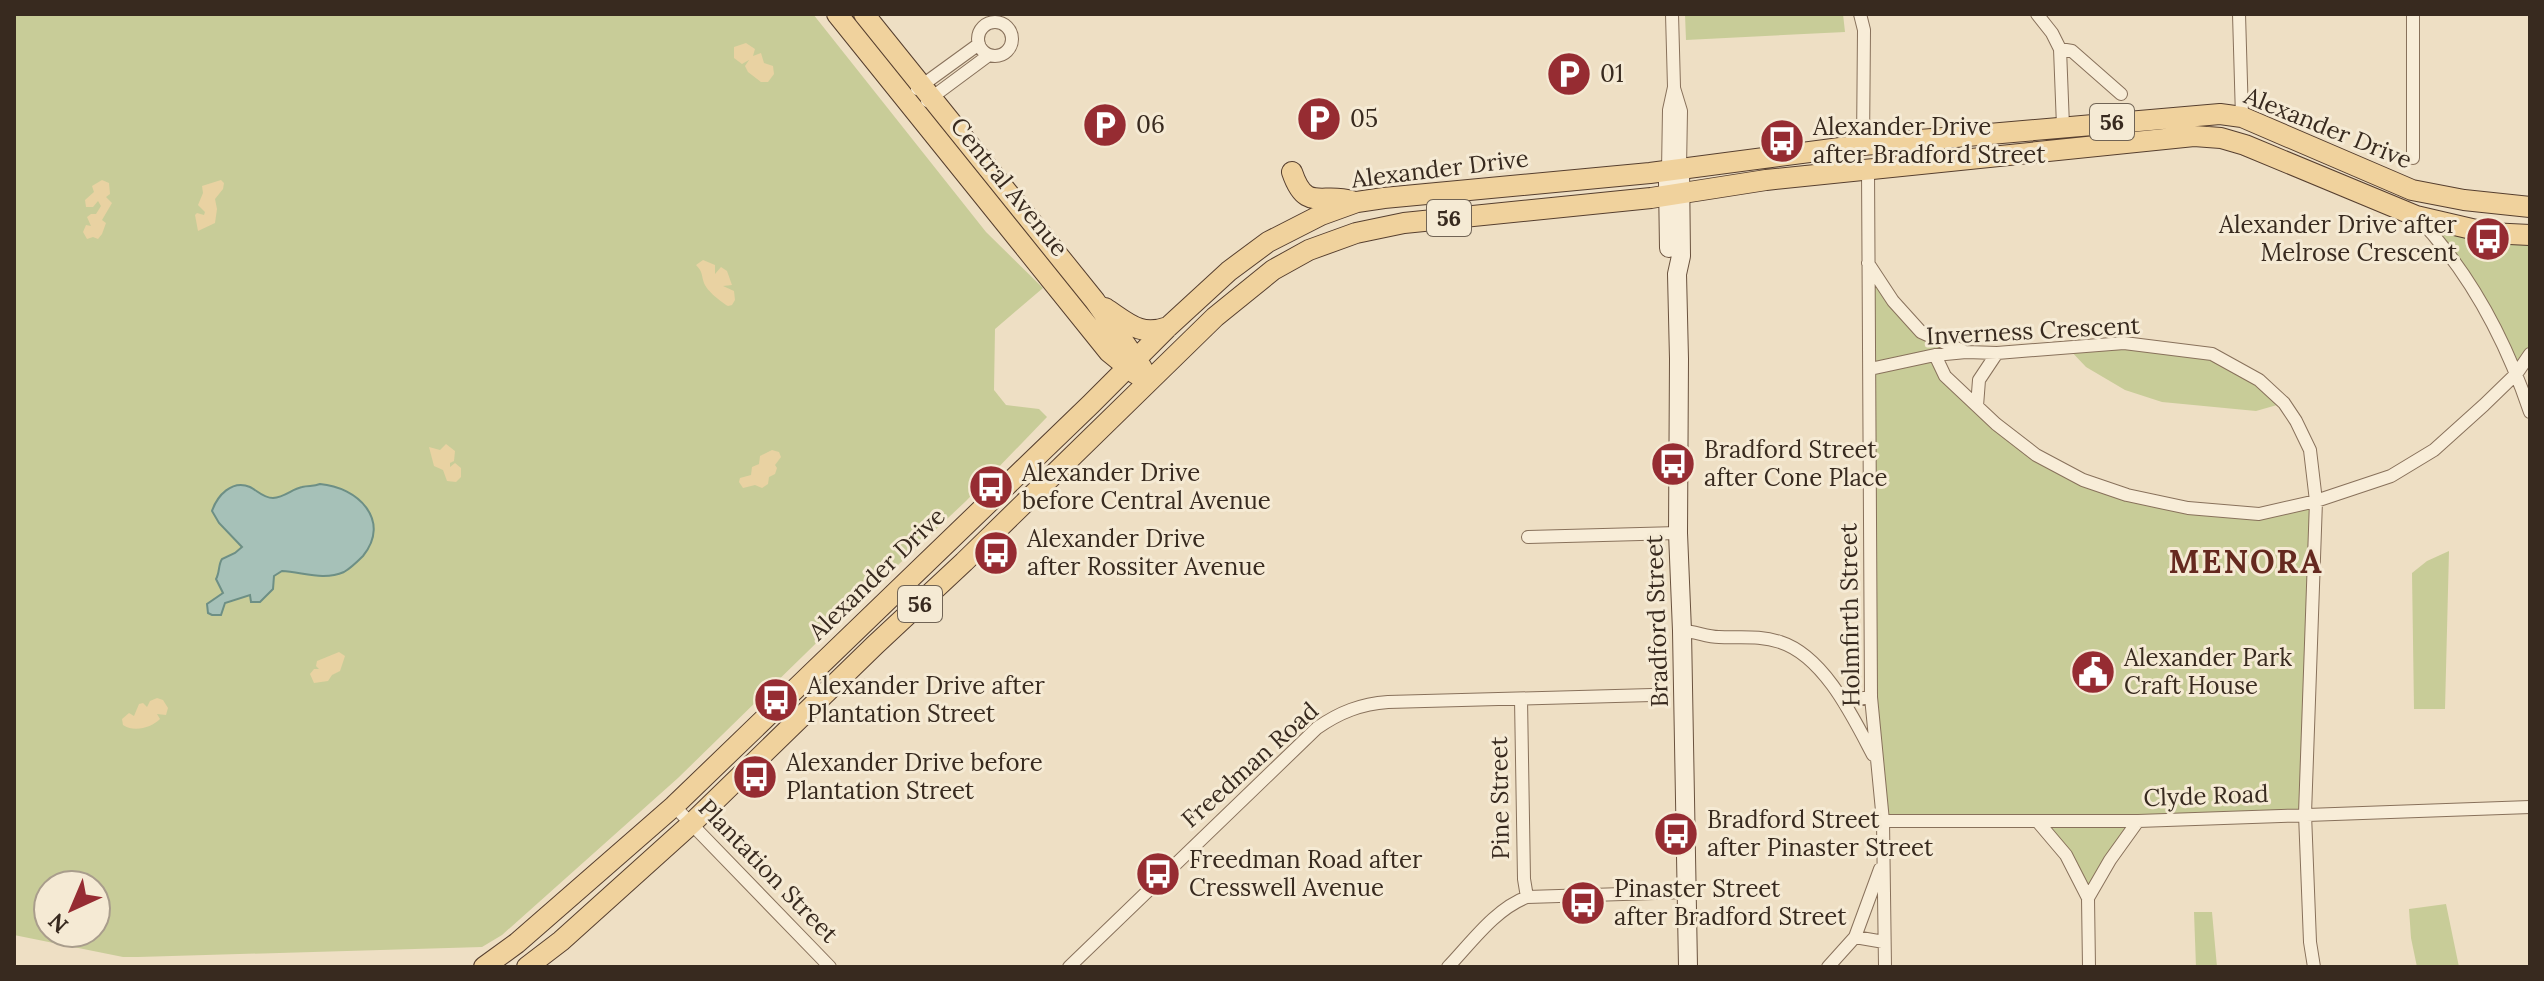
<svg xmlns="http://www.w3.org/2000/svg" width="2544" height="981" viewBox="0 0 2544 981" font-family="Lora,serif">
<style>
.green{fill:#c8cc98;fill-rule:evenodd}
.sand{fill:#e9d2a2}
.water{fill:#a6c1b8;stroke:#6d8f85;stroke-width:2}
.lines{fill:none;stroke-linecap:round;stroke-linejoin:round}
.street-casing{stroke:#88715b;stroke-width:14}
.secondary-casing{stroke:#6a523e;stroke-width:20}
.primary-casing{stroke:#563f2f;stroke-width:22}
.street{stroke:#f8edd8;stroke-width:12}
.secondary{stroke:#f8edd8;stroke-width:18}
.primary{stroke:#f0d29d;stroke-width:20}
.labels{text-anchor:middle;stroke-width:6;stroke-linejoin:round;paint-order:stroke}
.shield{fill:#f5ead4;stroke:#716455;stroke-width:2}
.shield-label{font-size:22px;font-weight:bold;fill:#382a1f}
.poi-label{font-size:24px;fill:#382a1f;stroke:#f5ead4;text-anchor:start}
.street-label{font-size:24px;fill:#382a1f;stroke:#f5ead4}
.district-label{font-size:32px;font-weight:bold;letter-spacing:2px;fill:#65291f;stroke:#f5ead4}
</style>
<rect width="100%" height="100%" fill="#eedfc4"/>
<path class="green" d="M14,14h799l173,218 57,56 -48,41 -1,61 12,15 33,4 8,8 -81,84 -120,113 -168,164 -176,157 -20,12 -344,10h-15l-109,-22zM48,885h48v48h-48z
M1685,14h158l2,18 -159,8z
M2416,216l114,22v116l-13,19 -31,-65z
M1867,262l53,70 46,20 -30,3 10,21 90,79 91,40 132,19 57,-13 -11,313 -167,7 -50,77 -50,-76 -155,-1 -7,-59z
M2124,343l88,11 72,49 -28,8 -94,-9 -37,-12 -39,-23 -18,-19z
M2449,551l-4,158h-31l-2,-136 15,-12z
M2446,904l13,63h-42l-6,-29 -2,-29z
M2194,912h18l5,55h-21z"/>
<path class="sand" d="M746,43l9,6 -2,7 8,-3 3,10 9,3 1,8 -6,8h-7l-13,-10 -3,-6 4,-6 -7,4 -8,-6v-11z
M102,180l7,3 1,11 -4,3 6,6 -10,17 4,3 -4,11 -4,5 -5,-2 -6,2 -4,-7 3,-7 5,1 -4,-9 4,-3h5l5,-8 -3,-5 -5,6h-7l-1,-7 9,-8 -2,-6z
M221,180l3,3 -1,6 -8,10 2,10 -2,14 -17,8 -3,-16 2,-2 7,2 1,-3 -7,-7 5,-12 -1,-7z
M703,260l12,5v9l6,-7 6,4 5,14 -9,1 11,5 1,9 -3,5 -4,1c-7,-4 -21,-15 -24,-23 -3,-9 -1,-11 -8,-18z
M446,444l9,7 -1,10 -4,2v4l5,-4 6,5v9l-5,5 -9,-1 -4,-11 -9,-4 -5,-19 11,3z
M772,450l7,2 2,5 -6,8 2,3 -2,6 -6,3 -1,7 -6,4 -7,-3 -12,3 -4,-6 1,-4 11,-3 1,-8 7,-3 1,-8z
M339,652l6,4 -5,15 -8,4 -4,6 -14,2 -4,-9 4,-5h5l-3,-3 1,-5z
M157,698l6,2 5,8 -2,7 -9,-1 3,5c-8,8 -25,14 -37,6l-1,-6 7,-6 5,3 5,-12 4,-1 4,4 3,-6z"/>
<path class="water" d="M320,484c37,3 72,36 43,72 -6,6 -12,12 -19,16 -21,9 -41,0 -62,-1l-8,5 -1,13 -13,13h-9l-1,-7 -25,8 -4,12h-9l-4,-2 -1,-9 16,-11 -7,-14c4,-7 2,-14 6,-20l13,-6 7,-6 -23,-24 -7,-12c5,-15 20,-32 38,-24 8,4 13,11 23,11 12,-1 19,-9 29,-11 7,-2 11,0 18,-3z"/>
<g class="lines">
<g class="street-casing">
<path id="street" d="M1860,14l4,16 -1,115
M2037,14l15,19 8,16 3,77
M2239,14l3,103
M978 39a17 17 0 1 1 34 0a17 17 0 1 1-34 0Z
M2060,49l12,2 49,43
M1674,88l7,23 -1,57
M917,89l62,-45
M927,101l62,-46
M2413,158v-144
M1868,169l3,528 12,124 2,146
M1668,170l1,-60 5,-23 -2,-73
M2419,219c52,55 87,122 111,193
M1868,263l25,38 28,31 42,19
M1935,355l10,21 51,48 40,31 47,25 44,15 61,13 71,6 57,-13 75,-25 43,-26 50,-45 33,-32 13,-19
M1870,369l65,-14 31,-3 31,1 127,-10 88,11 47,26 25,23 12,18 14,29 6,51 -11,313 5,128 4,25
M1977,406l2,-26 18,-27
M1528,537l150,-4
M1682,631c13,0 24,6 37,6 21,1 41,-2 61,5 44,14 73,75 93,113
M1521,699l3,180 3,18
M1843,701l28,-4
M674,806l156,161
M1883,821h255l392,-14
M2038,822l28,33 22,43 1,69
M2088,898l22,-38 28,-39
M1855,937l29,5
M1069,967l248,-239c23,-16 44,-24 71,-26l264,-7
M1448,967c23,-24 47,-58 79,-70l160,-5
M1828,967l27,-30 25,-68"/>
</g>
<g class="secondary-casing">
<path id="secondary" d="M1680,168l1,88 -4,18 2,85 -1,174 4,98 6,336
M1668,182l1,66"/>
</g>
<g class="primary-casing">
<path id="primary" d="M837,14l272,338 27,22
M864,14l231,287 47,67
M1292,172c14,41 29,20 60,29
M1105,308c23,15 35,29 63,19
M484,967l33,-24 157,-137 417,-402 77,-77 61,-56 39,-29 53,-27 36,-13 27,-4 266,-25 213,-28 357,-31 22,3 170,73 52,10 66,7
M527,967l34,-26 130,-117 184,-179 89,-83 251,-245 58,-47 36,-20 47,-17 48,-10 247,-25 115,-18 428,-44 27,2 24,7 171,71 73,17 41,2"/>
</g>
<use href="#street" class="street"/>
<use href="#secondary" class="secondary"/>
<use href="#primary" class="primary"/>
</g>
<defs>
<g id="parking-disc" transform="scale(2.3)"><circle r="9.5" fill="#962c32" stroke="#f5ead4"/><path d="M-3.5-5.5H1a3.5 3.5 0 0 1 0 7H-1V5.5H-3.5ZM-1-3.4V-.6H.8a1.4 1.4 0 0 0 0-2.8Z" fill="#fff"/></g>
<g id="bus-disc" transform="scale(2.3)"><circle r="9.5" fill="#962c32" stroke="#f5ead4"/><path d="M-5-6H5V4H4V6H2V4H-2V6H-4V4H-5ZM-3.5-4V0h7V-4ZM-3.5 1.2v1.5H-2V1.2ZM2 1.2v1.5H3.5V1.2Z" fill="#fff"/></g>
<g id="civic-disc" transform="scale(2.3)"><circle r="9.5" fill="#962c32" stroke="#f5ead4"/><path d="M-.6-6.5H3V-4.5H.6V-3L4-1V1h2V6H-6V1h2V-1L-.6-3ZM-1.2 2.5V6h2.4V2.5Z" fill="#fff"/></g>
</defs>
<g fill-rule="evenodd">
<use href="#parking-disc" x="1569" y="74"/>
<use href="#parking-disc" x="1319" y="119"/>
<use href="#parking-disc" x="1105" y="125"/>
<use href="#bus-disc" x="1782" y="141"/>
<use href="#bus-disc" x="2488" y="239"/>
<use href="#bus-disc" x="1673" y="464"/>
<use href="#bus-disc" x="991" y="487"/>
<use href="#bus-disc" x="996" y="553"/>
<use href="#civic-disc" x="2093" y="672"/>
<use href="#bus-disc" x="776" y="700"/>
<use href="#bus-disc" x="755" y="777"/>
<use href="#bus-disc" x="1676" y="834"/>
<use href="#bus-disc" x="1158" y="874"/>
<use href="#bus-disc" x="1583" y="903"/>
</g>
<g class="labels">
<g class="shield">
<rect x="2090" y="104" width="44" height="36" rx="6"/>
<rect x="1427" y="200" width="44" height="36" rx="6"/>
<rect x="898" y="586" width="44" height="36" rx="6"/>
</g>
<g class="shield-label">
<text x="2112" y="130">56</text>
<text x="1449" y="226">56</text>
<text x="920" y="612">56</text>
</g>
<g class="poi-label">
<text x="1600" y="82">01</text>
<text x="1350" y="127">05</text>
<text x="1136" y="133">06</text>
<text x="1813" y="135">Alexander Drive<tspan x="1813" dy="28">after Bradford Street</tspan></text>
<text x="2457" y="233" text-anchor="end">Alexander Drive after<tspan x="2457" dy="28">Melrose Crescent</tspan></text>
<text x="1704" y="458">Bradford Street<tspan x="1704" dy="28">after Cone Place</tspan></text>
<text x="1022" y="481">Alexander Drive<tspan x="1022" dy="28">before Central Avenue</tspan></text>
<text x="1027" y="547">Alexander Drive<tspan x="1027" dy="28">after Rossiter Avenue</tspan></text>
<text x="2124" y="666">Alexander Park<tspan x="2124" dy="28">Craft House</tspan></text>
<text x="807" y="694">Alexander Drive after<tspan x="807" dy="28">Plantation Street</tspan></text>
<text x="786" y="771">Alexander Drive before<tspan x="786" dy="28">Plantation Street</tspan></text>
<text x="1707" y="828">Bradford Street<tspan x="1707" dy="28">after Pinaster Street</tspan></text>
<text x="1189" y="868">Freedman Road after<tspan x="1189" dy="28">Cresswell Avenue</tspan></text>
<text x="1614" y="897">Pinaster Street<tspan x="1614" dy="28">after Bradford Street</tspan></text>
</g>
<g class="street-label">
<text transform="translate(2328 128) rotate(22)" y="8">Alexander Drive</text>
<text transform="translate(1440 169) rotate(-7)" y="8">Alexander Drive</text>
<text transform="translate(1009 187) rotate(51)" y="8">Central Avenue</text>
<text transform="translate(2033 331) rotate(-3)" y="8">Inverness Crescent</text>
<text transform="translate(877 574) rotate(-44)" y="8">Alexander Drive</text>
<text transform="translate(1850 615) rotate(-91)" y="8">Holmfirth Street</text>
<text transform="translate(1657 621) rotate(-92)" y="8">Bradford Street</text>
<text transform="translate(1250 765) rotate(-42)" y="8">Freedman Road</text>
<text transform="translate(2206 796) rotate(-2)" y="8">Clyde Road</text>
<text transform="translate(1500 798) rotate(-91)" y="8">Pine Street</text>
<text transform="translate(768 871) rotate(46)" y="8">Plantation Street</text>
</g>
<g class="district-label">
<text x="2246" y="573">MENORA</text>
</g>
</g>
<rect width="2544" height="981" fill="none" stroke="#382a1f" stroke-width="32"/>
<g transform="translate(72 909) rotate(224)"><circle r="38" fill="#f5ead4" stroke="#a99d8c" stroke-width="2"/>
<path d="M0-6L14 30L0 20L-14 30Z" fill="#962c32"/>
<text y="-12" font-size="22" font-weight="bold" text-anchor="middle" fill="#382a1f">N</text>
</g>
</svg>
